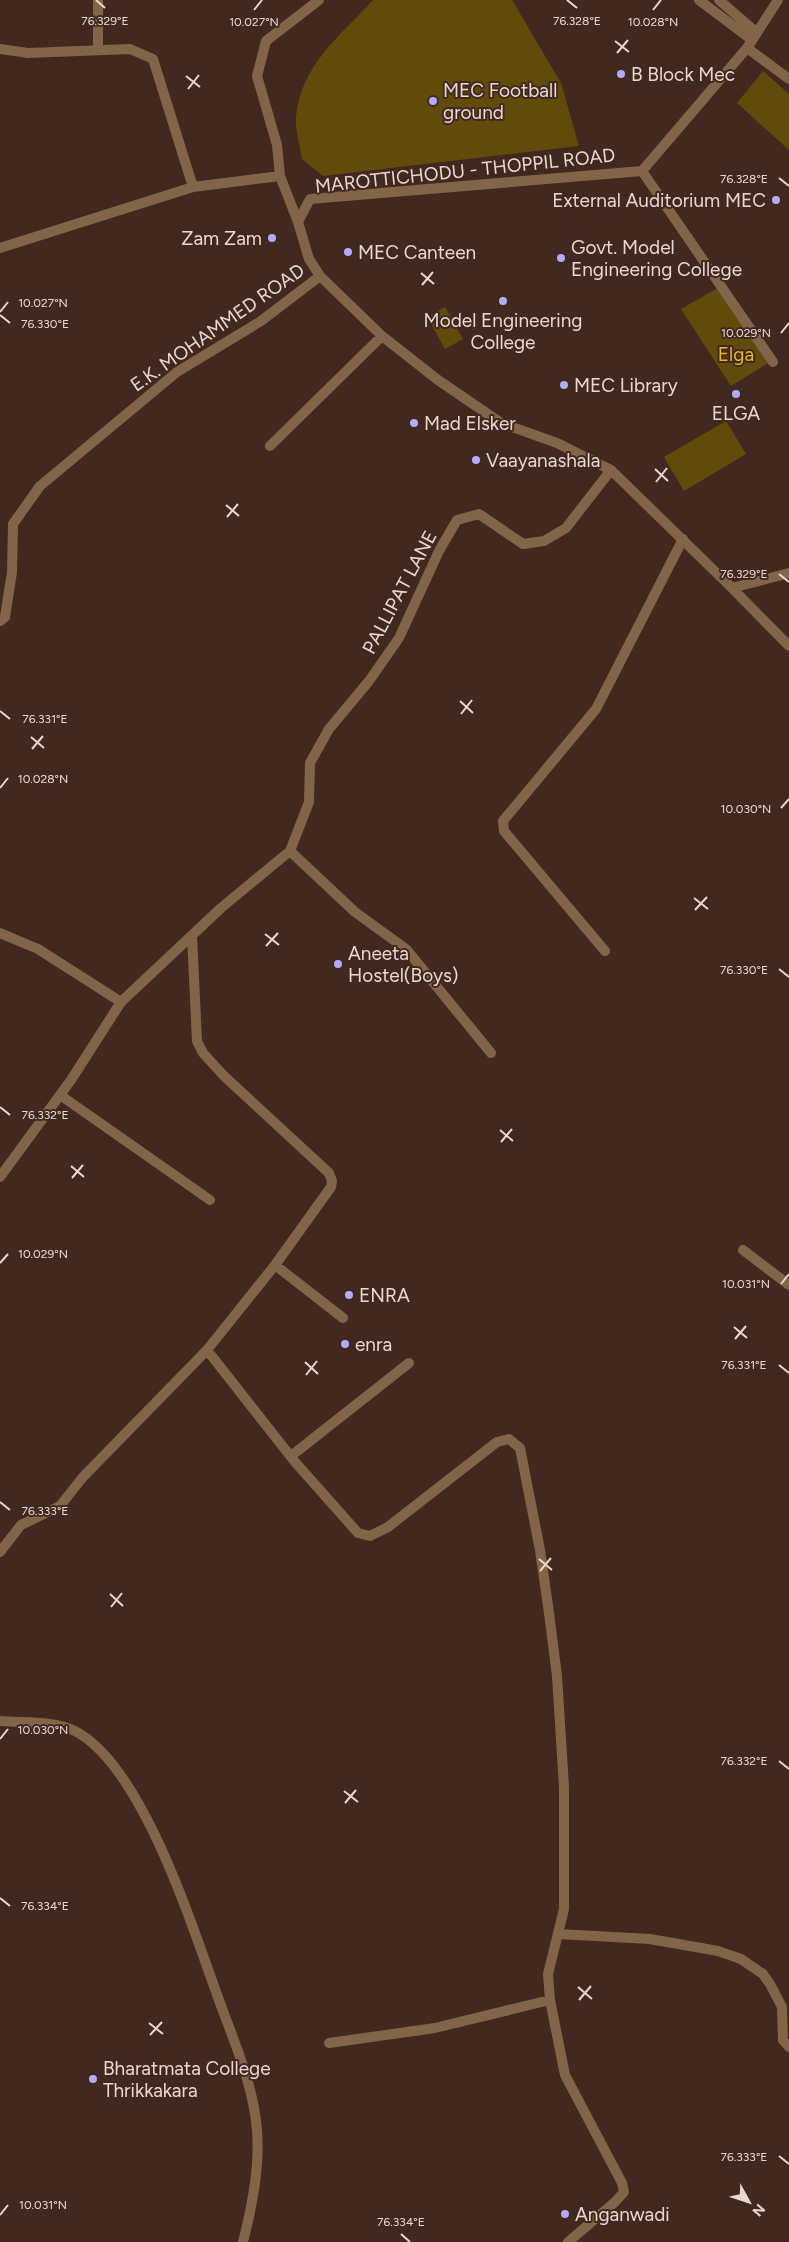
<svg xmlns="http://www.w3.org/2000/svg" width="789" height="2242" viewBox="0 0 789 2242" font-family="Figtree,sans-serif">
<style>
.green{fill:#614b0a}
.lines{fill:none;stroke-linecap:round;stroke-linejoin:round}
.street{stroke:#826549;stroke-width:10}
.ticks{fill:none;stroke:#e9d8d2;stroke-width:2}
.poi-dot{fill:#b1adfa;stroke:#422920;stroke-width:2}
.labels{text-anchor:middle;stroke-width:4;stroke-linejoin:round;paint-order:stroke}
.poi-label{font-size:19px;fill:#e9d8d2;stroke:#422920;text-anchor:start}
.street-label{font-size:19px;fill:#e9d8d2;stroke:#422920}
.park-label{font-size:19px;fill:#e7b72b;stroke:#422920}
.ticks-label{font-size:12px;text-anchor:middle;fill:#e9d8d2;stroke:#422920;stroke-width:4;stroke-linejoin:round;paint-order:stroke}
</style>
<rect width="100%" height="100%" fill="#422920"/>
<path class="green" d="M373,0h139l49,83 18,63 -256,30 -21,-17c-2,-13 -7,-30 -6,-42 5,-52 44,-81 77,-117z
M763,71l26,23v56l-52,-47z
M718,288l50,75 -37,23 -50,-77z
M445,307l18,32 -18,10 -18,-32z
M726,421l20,33 -62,37 -20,-34z"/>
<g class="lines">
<path class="street" d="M98,0v50
M699,0l53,40
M719,0l38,33
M778,0l-31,48 -105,123 -332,28 -12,23 11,37 11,17 62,60 56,44 63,43 56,20 54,27 121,118 57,58
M747,48l42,31
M0,49l28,4 102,-4 23,10 40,128
M642,171l131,191
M298,222l-18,-46 -3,-31 -20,-69 9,-35 53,-41
M0,248l193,-61 87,-11
M270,446l112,-110
M732,588l57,-15
M0,621l5,-4 7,-45 1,-48 27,-38 137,-114 84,-51 59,-45
M290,851l65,61 51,37 85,104
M0,933l38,16 83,53
M605,951l-101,-120 -1,-10 93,-112 87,-170
M60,1095l150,105
M0,1177l71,-97 50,-78 100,-94 69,-57 19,-49 1,-39 19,-34 40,-48 30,-43 40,-87 18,-31 22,-6 44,30 21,-3 22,-13 45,-58
M743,1250l46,35
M275,1265l68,53
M207,1350l88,112 63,71 12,3 18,-9 109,-85 12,-3 11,9 20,102 9,63 8,63 7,111v122l-16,65 2,26 15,75 57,108 2,9 -9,10 -47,40
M291,1456l118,-93
M0,1552l21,-27 39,-19 23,-29 124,-127 68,-85 56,-78 1,-6 -3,-8 -105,-97 -21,-23 -6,-12 -5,-105
M0,1721c23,2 53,-1 75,10 66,34 115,189 140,258 16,46 38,92 42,141 3,37 -5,76 -14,112
M558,1934l92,5 68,12 23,8 22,15 7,10 12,23 1,33 6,7
M329,2043l106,-15 115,-28"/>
</g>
<path class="ticks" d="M96,0l9,8M567,0l10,8M254,10l8,-10M653,10l8,-10M615,41l14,11M617,53l11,-13M186,76l14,11M188,89l11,-14M779,178l10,8M421,273l13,11M422,285l11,-13M0,312l8,-10M0,315l10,8M781,333l8,-10M655,469l13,12M656,482l11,-14M226,505l13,11M227,517l11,-13M779,574l10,8M460,701l13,12M0,711l10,8M461,714l11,-14M31,737l13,11M32,749l11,-13M0,788l8,-10M781,808l8,-9M694,898l14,11M695,910l12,-13M265,934l14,11M266,946l12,-13M779,969l10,8M0,1107l10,8M500,1130l13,11M501,1142l11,-13M71,1166l13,11M72,1178l11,-13M0,1263l8,-9M781,1284l8,-10M734,1327l13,11M735,1339l11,-13M305,1362l13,12M779,1365l10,8M306,1375l11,-14M0,1502l10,8M539,1559l13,11M540,1571l11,-13M110,1594l13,12M111,1607l11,-14M0,1739l8,-10M779,1761l10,8M344,1791l14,11M345,1803l11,-13M0,1898l10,8M578,1987l14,12M579,2000l12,-14M149,2023l14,11M150,2035l12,-13M779,2156l10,8M0,2215l8,-10M401,2234l9,8"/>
<g class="poi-dot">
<circle cx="621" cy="74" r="5"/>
<circle cx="433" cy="101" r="5"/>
<circle cx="776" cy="200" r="5"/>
<circle cx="272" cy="238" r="5"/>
<circle cx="348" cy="252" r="5"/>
<circle cx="561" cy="258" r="5"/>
<circle cx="503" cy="301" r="5"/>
<circle cx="564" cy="385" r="5"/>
<circle cx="736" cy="394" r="5"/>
<circle cx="414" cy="423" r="5"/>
<circle cx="476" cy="460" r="5"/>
<circle cx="338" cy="964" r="5"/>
<circle cx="349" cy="1295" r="5"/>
<circle cx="345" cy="1344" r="5"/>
<circle cx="93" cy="2079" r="5"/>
<circle cx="565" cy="2214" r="5"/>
</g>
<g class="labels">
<g class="poi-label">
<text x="631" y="81">B Block Mec</text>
<text x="443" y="97">MEC Football<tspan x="443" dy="22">ground</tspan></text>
<text x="766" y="207" text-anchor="end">External Auditorium MEC</text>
<text x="262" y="245" text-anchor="end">Zam Zam</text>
<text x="571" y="254">Govt. Model<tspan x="571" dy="22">Engineering College</tspan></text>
<text x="358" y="259">MEC Canteen</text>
<text x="503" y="327" text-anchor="middle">Model Engineering<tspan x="503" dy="22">College</tspan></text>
<text x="574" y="392">MEC Library</text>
<text x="736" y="420" text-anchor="middle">ELGA</text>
<text x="424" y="430">Mad Elsker</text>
<text x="486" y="467">Vaayanashala</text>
<text x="348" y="960">Aneeta<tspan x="348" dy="22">Hostel(Boys)</tspan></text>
<text x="359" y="1302">ENRA</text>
<text x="355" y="1351">enra</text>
<text x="103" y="2075">Bharatmata College<tspan x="103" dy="22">Thrikkakara</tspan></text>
<text x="575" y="2221">Anganwadi</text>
</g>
<g class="street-label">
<text transform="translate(465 170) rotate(-6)" y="7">MAROTTICHODU - THOPPIL ROAD</text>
<text transform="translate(217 327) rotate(-35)" y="7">E.K. MOHAMMED ROAD</text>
<text transform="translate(399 592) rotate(-62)" y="7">PALLIPAT LANE</text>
</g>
<g class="park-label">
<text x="736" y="361">Elga</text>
</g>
</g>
<g class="ticks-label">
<text x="105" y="25">76.329°E</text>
<text x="577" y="25">76.328°E</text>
<text x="254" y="26">10.027°N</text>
<text x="653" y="26">10.028°N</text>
<text x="744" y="183">76.328°E</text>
<text x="43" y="307">10.027°N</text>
<text x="45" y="328">76.330°E</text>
<text x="746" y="337">10.029°N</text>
<text x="744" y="578">76.329°E</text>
<text x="45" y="723">76.331°E</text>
<text x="43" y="783">10.028°N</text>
<text x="746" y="813">10.030°N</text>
<text x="744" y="974">76.330°E</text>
<text x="45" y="1119">76.332°E</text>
<text x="43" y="1258">10.029°N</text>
<text x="746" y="1288">10.031°N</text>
<text x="744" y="1369">76.331°E</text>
<text x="45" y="1515">76.333°E</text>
<text x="43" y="1734">10.030°N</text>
<text x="744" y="1765">76.332°E</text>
<text x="45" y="1910">76.334°E</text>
<text x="744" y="2161">76.333°E</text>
<text x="43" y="2209">10.031°N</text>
<text x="401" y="2226">76.334°E</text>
</g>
<g transform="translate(749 2202) rotate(130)" stroke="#422920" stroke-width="4" paint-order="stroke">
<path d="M0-4L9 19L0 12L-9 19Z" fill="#e9d8d2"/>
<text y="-8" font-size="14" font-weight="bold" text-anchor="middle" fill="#e9d8d2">N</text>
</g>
</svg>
